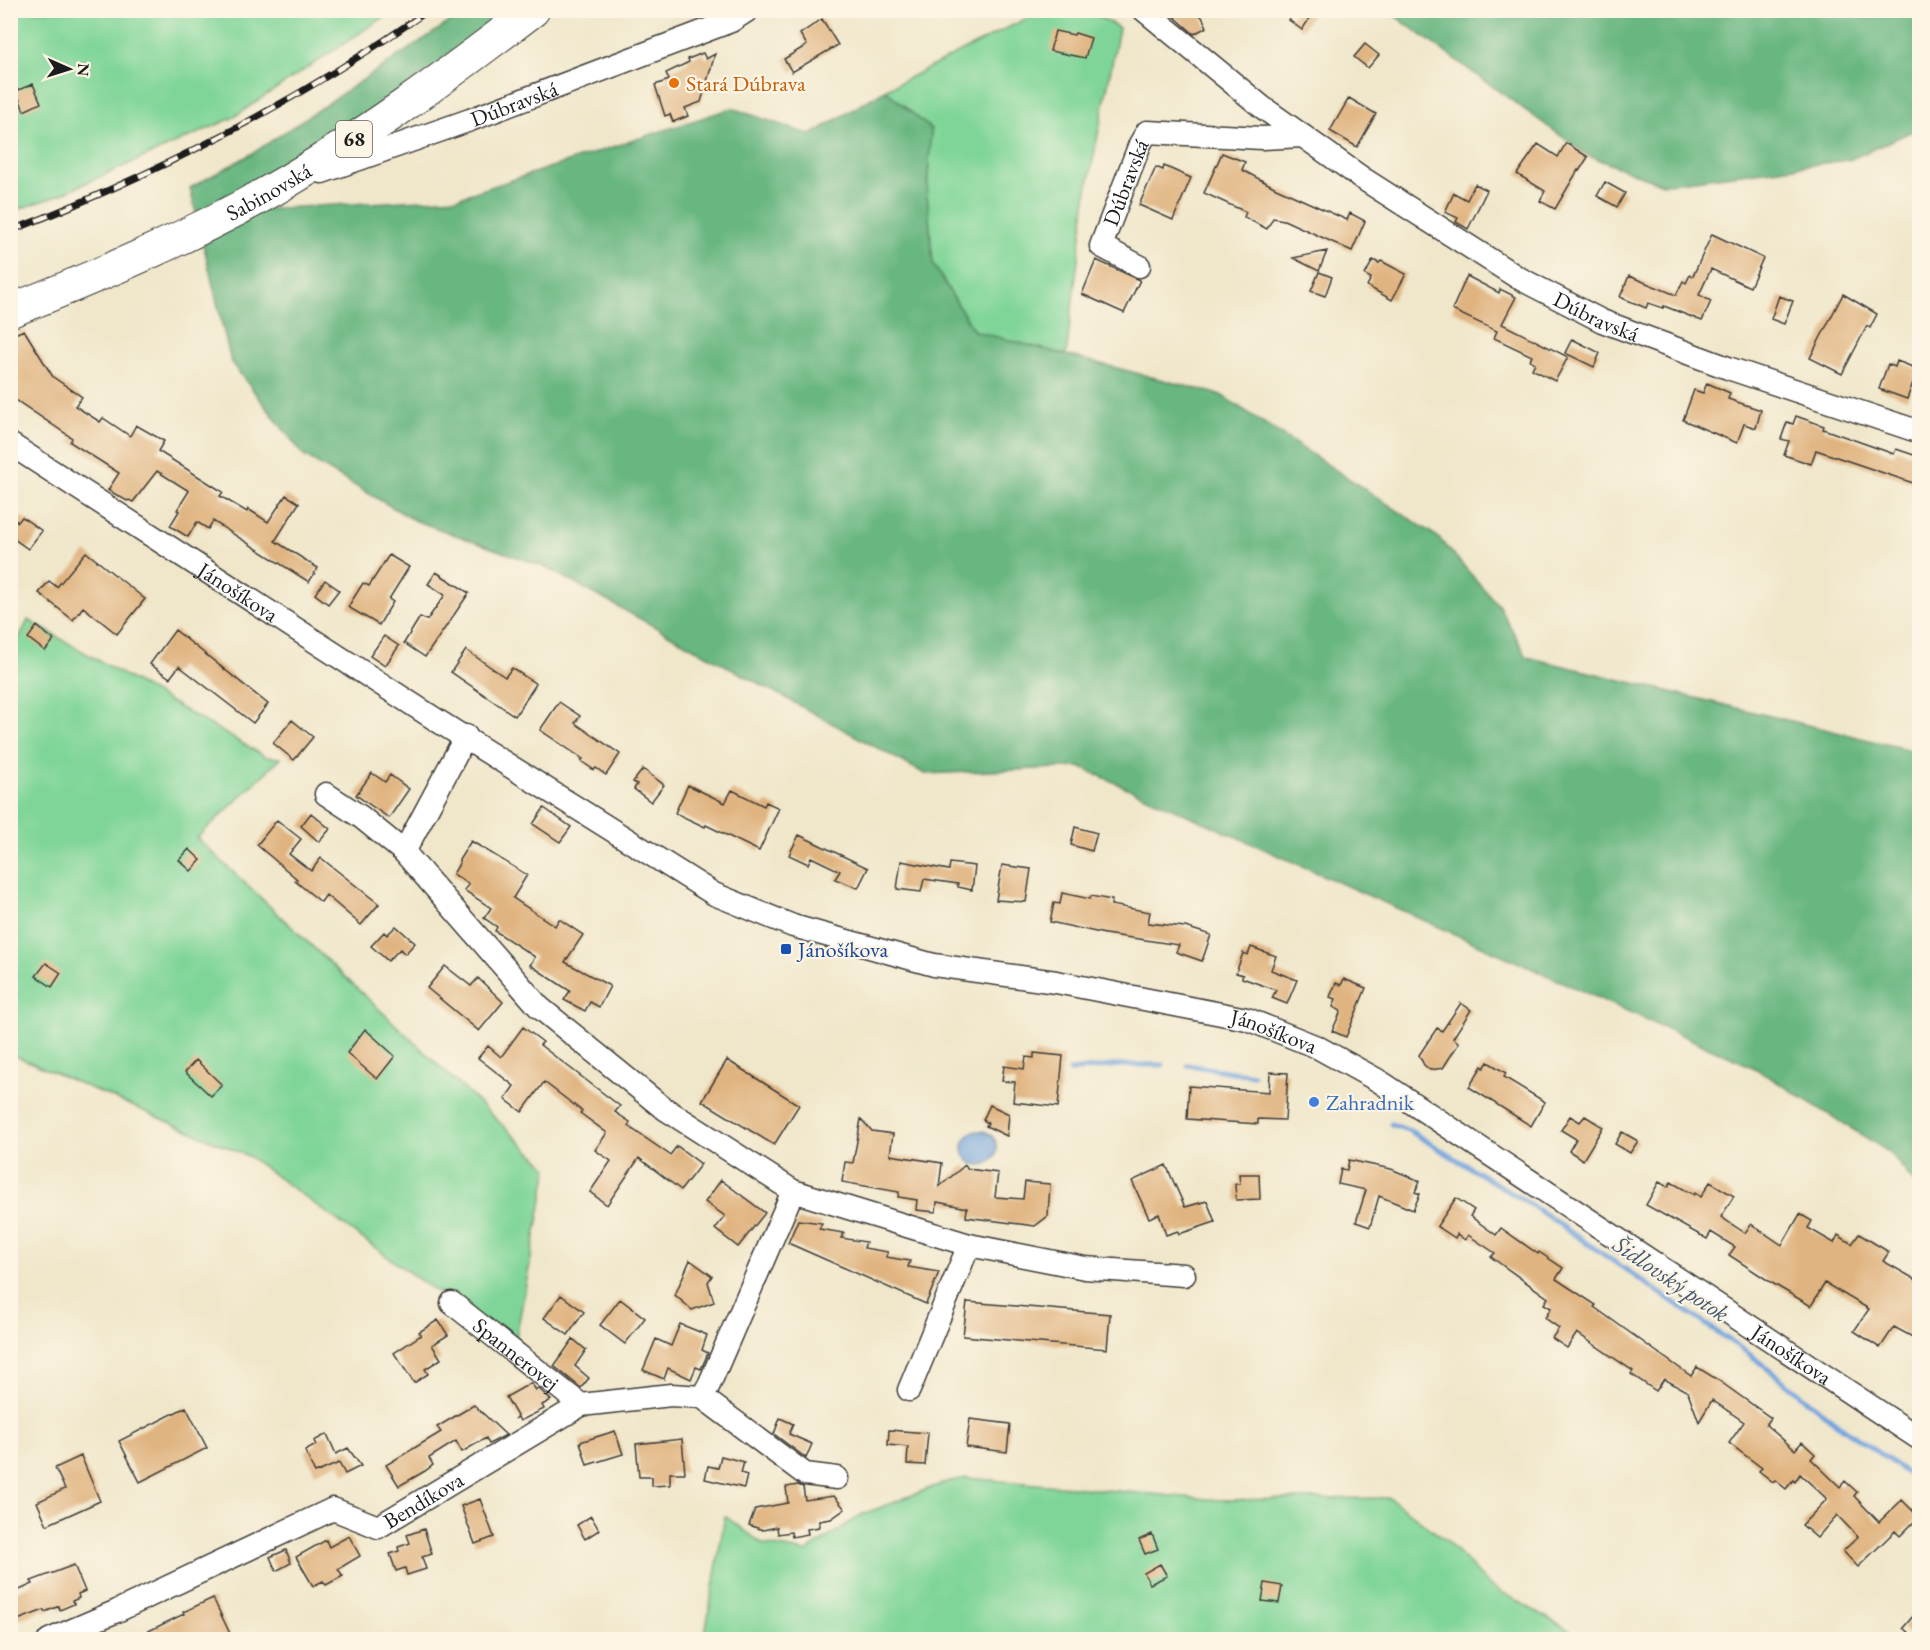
<svg xmlns="http://www.w3.org/2000/svg" width="1930" height="1650" viewBox="0 0 1930 1650" font-family="'EB Garamond',serif">
<style>
.green{fill:#7fd598;stroke:#4e785a;stroke-width:1.5}
.forest{fill:#67b680;stroke:#42694e;stroke-width:1.5}
.water{fill:#71a3dc;stroke:#46607c;stroke-width:1.5}
.lines{fill:none;stroke-linecap:round;stroke-linejoin:round}
.stream{stroke:#71a3dc;stroke-width:5}
.building{fill:#e0b480}
.street-casing{stroke:#3c3a36;stroke-width:25}
.primary-casing{stroke:#3c3a36;stroke-width:35}
.street{stroke:#fff;stroke-width:22}
.primary{stroke:#fff;stroke-width:33}
.rail-casing{stroke:#1c1c1c;stroke-width:7}
.rail{stroke:#fcf5e5;stroke-width:4.5;stroke-dasharray:14;stroke-linecap:butt}
.food-dot{fill:#e8710a;stroke:#fcf5e5;stroke-width:2}
.transit-dot{fill:#1a4fb4;stroke:#fcf5e5;stroke-width:2}
.shop-dot{fill:#3f7fe0;stroke:#fcf5e5;stroke-width:2}
.labels{text-anchor:middle;stroke-width:4.5;stroke-linejoin:round;paint-order:stroke}
.shield{fill:#fcf5e5;stroke:#5f5d58;stroke-width:1.5}
.shield-label{font-size:21px;font-weight:bold;fill:#1c1c1c}
.food-label{font-size:22px;fill:#c56008;stroke:#fcf5e5;text-anchor:start}
.street-label{font-size:22px;fill:#1c1c1c;stroke:#fcf5e5}
.transit-label{font-size:22px;fill:#164399;stroke:#fcf5e5;text-anchor:start}
.shop-label{font-size:22px;fill:#366cbe;stroke:#fcf5e5;text-anchor:start}
.water-label{font-size:24px;font-style:italic;fill:#425972;stroke:#fcf5e5}
</style>
<rect width="100%" height="100%" fill="#fcf5e5"/>
<filter id="ink" filterUnits="userSpaceOnUse"><feTurbulence type="fractalNoise" baseFrequency=".0167" numOctaves="2"/><feDisplacementMap in="SourceGraphic" scale="12" xChannelSelector="R" yChannelSelector="G"/><feConvolveMatrix kernelMatrix="1 2 1 2 8 2 1 2 1" color-interpolation-filters="sRGB"/></filter>
<filter id="wash" filterUnits="userSpaceOnUse"><feTurbulence type="fractalNoise" baseFrequency=".008" numOctaves="4" result="noise"/><feDisplacementMap in="SourceGraphic" scale="24" xChannelSelector="R" yChannelSelector="G"/><feGaussianBlur stdDeviation="1.35" result="paint"/><feColorMatrix in="noise" values="0 0 0 0 0 0 0 0 0 0 0 0 0 0 0 0 0 1.4 0 .05"/><feComposite in="paint" operator="in"/></filter>
<g filter="url(#wash)">
<rect width="100%" height="100%" fill="#f0e7cb"/>
<path class="green" d="M10,11h383l-161,107 -173,77 -48,17z
M1041,11h49l29,17 -32,162 -21,165 -92,-24 -41,-67 -6,-70 4,-65 -46,-39z
M28,620l238,137 15,1 -84,80 351,330 -34,180 -266,-192 -237,-102 -1,-397z
M967,1478l252,22 171,-2 57,43 42,44 96,54 -881,1 21,-124 38,28 43,8 55,-37 85,-33z"/>
<path class="forest" d="M466,11h49l-288,200 230,-13 275,-90 79,27 74,-45 46,39 -4,65 6,70 41,67 247,64 217,142 61,69 28,51 392,95v436l-30,-36 -134,-84 -675,-301 -155,7 -378,-206 -133,-48 -110,-64 -73,-94 -41,-174 63,-35z
M1388,11h531v117l-70,32 -186,24 -74,-28z"/>
<path class="water" d="M963 1148a17 17 0 1 1 34 0a17 17 0 1 1-34 0Z"/>
<g class="lines">
<path class="stream" d="M1188,1065l65,10
M1070,1071l50,-6h43
M1391,1124l19,7 121,74 217,148 89,71 83,58"/>
</g>
<g id="blocks">
<path class="building" d="M1167,10h27l8,7 5,10 -13,7z
M1296,10h19l-13,20 -13,-10z
M822,19l16,26 -46,27 -8,-13 23,-14 -7,-11z
M1055,31l19,4 1,-2 16,5 -6,20 -35,-7z
M1365,44l14,11 -11,13 -14,-11z
M703,53l3,6 9,-5 -14,48 -16,6 3,8 -15,6 -3,-8 -5,2 -10,-31 14,-5 -3,-7 23,-11 -1,-3z
M33,84l8,19 -17,8 -8,-20z
M1349,98l27,16 -19,33 -27,-16z
M1566,143l22,14 -9,14 -1,-1 -23,39 -15,-8 5,-10 -28,-17 21,-30 20,13z
M1222,153l23,9 -3,8 34,18 71,32 3,-7 15,8 -13,30 -68,-31 -11,-2 -6,11 -23,-12 2,-5 -42,-19z
M1164,166l27,12 -18,42 -34,-15 17,-38 7,3z
M1605,182l20,11 -8,14 -20,-11z
M1475,184l12,6 -19,39 -12,-7 2,-4 -13,-6 9,-19 13,7z
M1712,234l51,24 -13,29 -39,-18 -12,26 12,6 -9,20 -38,-15 -1,2 -15,-5 -2,5 -26,-11 9,-21 47,19 7,-14 3,2 4,-8 3,1z
M1327,251l-8,20 -26,-13z
M1096,260l44,20 -16,33 -42,-19z
M1373,260l6,3 2,-2 25,13 -14,26 -25,-14 4,-8 -6,-3z
M1319,272l13,5 -7,19 -14,-5z
M1467,276l32,17 1,-4 16,8 -14,27 66,33 -13,24 -23,-12 3,-6 -5,-3 2,-4 -38,-18 3,-7 -45,-21z
M1843,294l34,20 -7,14 -3,-2 -25,48 -32,-16z
M1779,296l14,5 -9,23 -13,-5z
M24,330l29,47 29,20 -7,9 25,16 3,-4 27,18 6,-11 28,16 -6,10 65,41 -3,4 27,16 1,-3 20,13 18,-27 13,8 -24,38 43,27 -9,14 -96,-61 -5,8 -11,-7 -9,15 -18,-11 9,-15 -2,-1 12,-19 -32,-20 -24,31 -4,-2 -2,1 -19,-11 11,-17 -49,-31 2,-4 -62,-42v-60z
M1572,339l28,14 -6,14 -29,-14z
M1897,361l21,8 -11,30 -28,-10 9,-25 7,3z
M1707,383l23,10 -2,6 33,11 -5,18 -12,-4 -7,19 -54,-23 11,-30 9,3z
M1796,416l28,10 -1,3 71,25 2,-5 24,8v6l-7,20 -97,-33 -5,14 -27,-9 5,-14 -8,-2 6,-17 6,2z
M10,516l8,6 4,-5 20,14 -14,18 -18,-13z
M86,552l59,47 -28,35 -34,-27 -10,13 -34,-27 10,-12 8,6z
M389,555l20,12 -20,32 4,3 -14,23 -31,-18 15,-24 6,3z
M436,572l33,21 -44,64 -21,-14 16,-26 7,3 18,-25 -17,-11z
M325,580l14,10 -11,14 -13,-10z
M37,626l17,14 -9,11 -17,-13z
M175,630l93,74 -15,19 -74,-57 -9,12 -20,-14z
M384,636l15,10 -14,20 -15,-10z
M466,650l39,27 7,-9 24,16 -21,32 -64,-44z
M559,702l21,14 -5,7 45,31 -14,21 -10,-7 -2,2 -13,-9 2,-2 -43,-29z
M292,720l21,17 -19,23 -21,-17z
M643,769l21,16 -13,17 -17,-13 3,-5 -4,-2z
M372,773l13,9 5,-7 19,14 -20,29 -33,-23z
M688,785l37,18 7,-13 32,16 2,-4 13,6 -20,43 -53,-26 -1,2 -30,-14z
M544,808l27,19 -11,15 -27,-18z
M311,813l19,16 -11,13 -18,-16z
M277,820l24,19 -12,15 22,17 10,-13 58,46 -18,21 -35,-30 -5,7 -26,-21 2,-2 -40,-34z
M1075,827l22,6 -5,18 -21,-6z
M799,835l69,33 -10,20 -23,-9 5,-8 -29,-14 -3,7 -19,-9z
M471,841l56,34 -14,23 42,28 4,-7 24,16 -18,27 45,24 -11,21 -9,-5 -5,9 -21,-11 6,-9 -40,-26 5,-8 -40,-26 2,-4 -13,-9 7,-10 -27,-18 5,-6 -16,-10 6,-10v-4z
M189,849l12,11 -10,11 -12,-11z
M901,861l48,9 1,-7 25,3 -3,24 -14,-3v-3l-34,-5 -3,13 -24,-3z
M1002,865l29,4 -5,33 -30,-2z
M1062,893l28,6 1,-3 21,4 -1,5 39,7 -2,11 37,4 26,8 -9,26 -26,-9 3,-7 -74,-11 -55,-12 4,-19 6,1z
M396,926l19,17 -10,11 -5,-5 -12,12 -17,-15 13,-14 3,3z
M1251,947l25,9 -5,14 26,10 -10,24 -15,-6 4,-8 -34,-12 1,-3 -7,-2 7,-20 5,2z
M46,963l15,10 -9,14 -16,-11z
M445,966l26,20 7,-8 25,24 -24,29 -52,-43z
M1344,979l22,9 -20,49 -14,-6 9,-20 -8,-4 3,-8 -6,-2 6,-14 5,2z
M1461,1003l10,7 -18,28 6,5 -16,25 -13,2 -6,-5 -5,-10 18,-27 5,3z
M523,1027l20,15 -3,3 80,61 -5,6 15,10 -2,4 42,29 7,-9 24,18 -20,26 -42,-32 -32,47 -17,-13 21,-31 -16,-11 12,-17 -27,-20 2,-2 -38,-29 -22,30 -17,-13 9,-13 -36,-28 10,-12 13,11z
M365,1029l30,27 -18,23 -30,-26z
M1034,1053l29,3 -5,51 -45,-5 2,-20 -13,-1 2,-15 20,3 2,-12 8,1z
M196,1060l26,25 -11,11 -26,-24z
M727,1060l72,45 -25,40 -72,-44z
M1488,1062l18,11 -2,4 41,25 -14,24 -62,-39 13,-21 2,2z
M1270,1072l18,1 -3,47 -27,-1v5l-71,-5 2,-33 80,6z
M990,1105l19,9 -2,22 -21,-10 2,-3 -5,-3z
M1570,1116l10,6 5,-6 18,11 -20,33 -14,-9 7,-12 -15,-9z
M861,1119l11,12 21,3 -3,21 52,8 -3,24 26,-22 3,4 30,4 -3,24 28,2 2,-17 25,2 -2,32 -13,10 -69,-9 1,-9 -30,-6 -1,10 -20,-2 1,-10 -19,-3 1,-5 -57,-10 3,-20 8,1z
M1622,1132l16,9 -8,12 -15,-9z
M1349,1160l42,9 29,12 -5,11 5,2 -7,16 -34,-14 -9,31 -14,-5 10,-32 -28,-6 3,-15 6,1z
M1166,1165l19,42 22,-6 8,21 -36,12 -1,-3 -12,4 -7,-21 -10,4 -17,-37z
M1239,1174h20l1,25 -24,1 -1,-16h5z
M721,1180l44,33 -27,34 -23,-18 10,-13 -20,-14z
M1659,1182l9,5 3,-5 23,13 1,-2 6,4 9,-15 24,14 -13,21 24,16 6,-9 31,21 18,-31 12,7 -4,7 26,15 4,-8 14,9 7,-10 30,18 -6,9 37,21v59l-26,-14 -14,21 -26,-17 15,-22 -44,-26 -14,23 -39,-23 -43,-28 6,-8 -24,-15 -4,7 -61,-34z
M1456,1198l18,12 -4,6 26,19 5,-7 37,26 1,-2 24,16 -7,11 40,26 -2,2 70,50 27,19 6,-9 21,13 53,38 -5,7 29,25 7,-8 13,12 -4,5 29,28 5,-6 12,11 -3,4 25,26 23,-22 17,17 -19,19 -5,-5 -37,36 -15,-16 15,-14 -21,-22 -20,23 -15,-13 25,-26 -27,-25 -5,8 -2,-2 -7,9 -11,-9 -2,2 -14,-11 3,-3 -33,-25 15,-21 -32,-22 -13,22 -11,-30 -24,-13 -8,12 -25,-17 2,-3 -56,-38 -10,15 -15,-10 7,-10 -14,-10 6,-10 -7,-4 4,-6 -57,-41 4,-4 -27,-18 -3,5 -8,-6 -2,4 -18,-12z
M798,1220l24,3 -3,6 25,4 -3,5 25,4 -2,6 24,4 -2,5 24,4 -2,6 31,5 -13,32 -138,-61z
M690,1260l22,16 -4,6 6,20 -22,8 -17,-15z
M561,1295l23,17 -16,23 -24,-17z
M620,1299l25,19 -20,26 -25,-19z
M967,1302l143,12 -3,35 -144,-13z
M438,1320l10,15 -16,10 9,14 -16,10 3,5 -14,9 -20,-30 27,-18 -2,-3z
M680,1324l27,11 -5,15 6,3 -7,16 -5,-2 -5,12 -23,-11 -4,11 -21,-9 13,-31 15,7z
M573,1339l13,11 -11,16 14,12 -8,10 -27,-22z
M531,1383l5,7 2,-2 13,12 -9,5 2,4 -24,12 -2,-4 -3,2 2,-3 -11,-19z
M474,1405l32,30 -17,9 -3,-6 -24,14 -6,-11 -27,17 4,7 -8,6 -26,15 -13,-21 55,-33 -4,-5z
M186,1407l21,41 -67,34 -21,-41z
M780,1418l13,6 -4,10 23,10 -6,14 -32,-24z
M970,1419l40,5 -3,28 -41,-5z
M889,1430l39,3 -3,32 -18,-1 1,-17 -20,-2z
M615,1431l8,23 -36,11 -7,-23z
M327,1434l9,20 12,-6 13,18 -16,8 -6,-11 -24,10 -10,-22 11,-6 -2,-4z
M682,1439l3,34h-15v12l-18,1v-9h-13l-3,-33z
M81,1456l19,45 -53,24 -10,-23 28,-13 -10,-21z
M721,1456l23,6 -3,11 6,2 -3,13 -39,-9 3,-13 10,2z
M798,1485l5,2 2,13 29,-4 11,13 -14,10 -12,2v6l-12,2 1,5 -16,3 -1,-5 -13,2 -1,-7 -14,3 -14,-5 6,-16 33,-6 -2,-16z
M480,1499l14,38 -19,7 -14,-38z
M591,1516l8,14 -14,9 -8,-14z
M424,1529l8,25 -10,3 4,12 -19,6 -2,-7 -9,3 -6,-17 9,-3 -1,-4 12,-4 -3,-8z
M1152,1534l6,15 -13,5 -6,-14z
M349,1536l11,20 -22,13 5,7 -17,9 -3,-4 -10,5 -17,-29 30,-17 3,7z
M286,1550l5,13 -15,8 -6,-14z
M1160,1564l7,12 -17,8 -6,-11z
M74,1565l11,26 -7,3 1,4 -7,3 2,3 -14,6 -1,-4 -14,6 -1,-2 -34,13v-29l23,-10 -2,-3z
M1265,1583l17,3 -3,17 -17,-2z
M213,1598l20,42h-103l54,-26 -1,-2z
M1920,1608v32h-3l-14,-12z"/>
</g>
</g>
<g filter="url(#ink)">
<use href="#blocks" fill-opacity="0" stroke="#3c3a36" stroke-width="1.5"/>
<g class="lines">
<g class="street-casing">
<g id="street">
<path id="s1" d="M1144,10l118,97 100,71 155,99 85,44 126,47 192,64"/>
<path id="s2" d="M322,172l148,-52 261,-99 17,-11"/>
<path id="s3" d="M1139,266l-38,-20 39,-102 7,-12 115,6 41,-2"/>
<path id="s4" d="M10,444l428,277 276,173 79,32 141,39 122,17 191,37 70,28 62,34 541,358"/>
<path d="M466,736l-62,116 135,155 123,100 131,84 176,54 116,23 99,7"/>
<path d="M326,794l35,23 43,35"/>
<path id="s5" d="M452,1303l129,102"/>
<path d="M909,1390l60,-145"/>
<path d="M702,1397l7,-12 84,-194"/>
<path id="s6" d="M49,1640l68,-29 216,-102 45,18 203,-122 90,-10 31,2 103,77 32,4"/>
</g>
</g>
<g class="primary-casing">
<g id="primary">
<path id="s7" d="M10,311c90,-36 180,-74 264,-122 92,-53 175,-115 259,-179"/>
</g>
</g>
<use href="#street" class="street"/>
<use href="#primary" class="primary"/>
<g class="rail-casing">
<path id="rail" d="M10,231c148,-57 289,-130 419,-221"/>
</g>
<use href="#rail" class="rail"/>
</g>
</g>
<circle class="food-dot" cx="674" cy="83" r="6"/>
<rect class="transit-dot" x="780" y="943" width="12" height="12" rx="3"/>
<circle class="shop-dot" cx="1314" cy="1102" r="6"/>
<g class="labels">
<rect class="shield" x="336" y="121" width="36" height="36" rx="4.5"/>
<g class="shield-label">
<text x="354" y="146">68</text>
</g>
<g class="food-label">
<text x="686" y="91">Stará Dúbrava</text>
</g>
<g class="street-label">
<text dy="8" stroke="none"><textPath href="#s2" startOffset="204">Dúbravská</textPath></text>
<text dy="8" stroke="none"><textPath href="#s3" startOffset="111">Dúbravská</textPath></text>
<text dy="8" stroke="none"><textPath href="#s7" startOffset="285">Sabinovská</textPath></text>
<text dy="8" stroke="none"><textPath href="#s1" startOffset="548">Dúbravská</textPath></text>
<text dy="8" stroke="none"><textPath href="#s4" startOffset="272">Jánošíkova</textPath></text>
<text dy="8" stroke="none"><textPath href="#s4" startOffset="1414">Jánošíkova</textPath></text>
<text dy="8" stroke="none"><textPath href="#s5" startOffset="82">Spannerovej</textPath></text>
<text dy="8" stroke="none"><textPath href="#s4" startOffset="2026">Jánošíkova</textPath></text>
<text dy="8" stroke="none"><textPath href="#s6" startOffset="414">Bendíkova</textPath></text>
</g>
<g class="transit-label">
<text x="798" y="957">Jánošíkova</text>
</g>
<g class="shop-label">
<text x="1326" y="1110">Zahradnik</text>
</g>
<g class="water-label">
<text transform="translate(1671 1279) rotate(34)" y="8">Šidlovský potok</text>
</g>
</g>
<rect width="1930" height="1650" fill="none" stroke="#fcf5e5" stroke-width="36"/>
<g transform="translate(69 69) rotate(93)" stroke="#fcf5e5" stroke-width="4.5" paint-order="stroke">
<path d="M0-4.5L10 22L0 15L-10 22Z" fill="#1c1c1c"/>
<text y="-9" font-size="16" font-weight="bold" text-anchor="middle" fill="#1c1c1c">N</text>
</g>
</svg>
